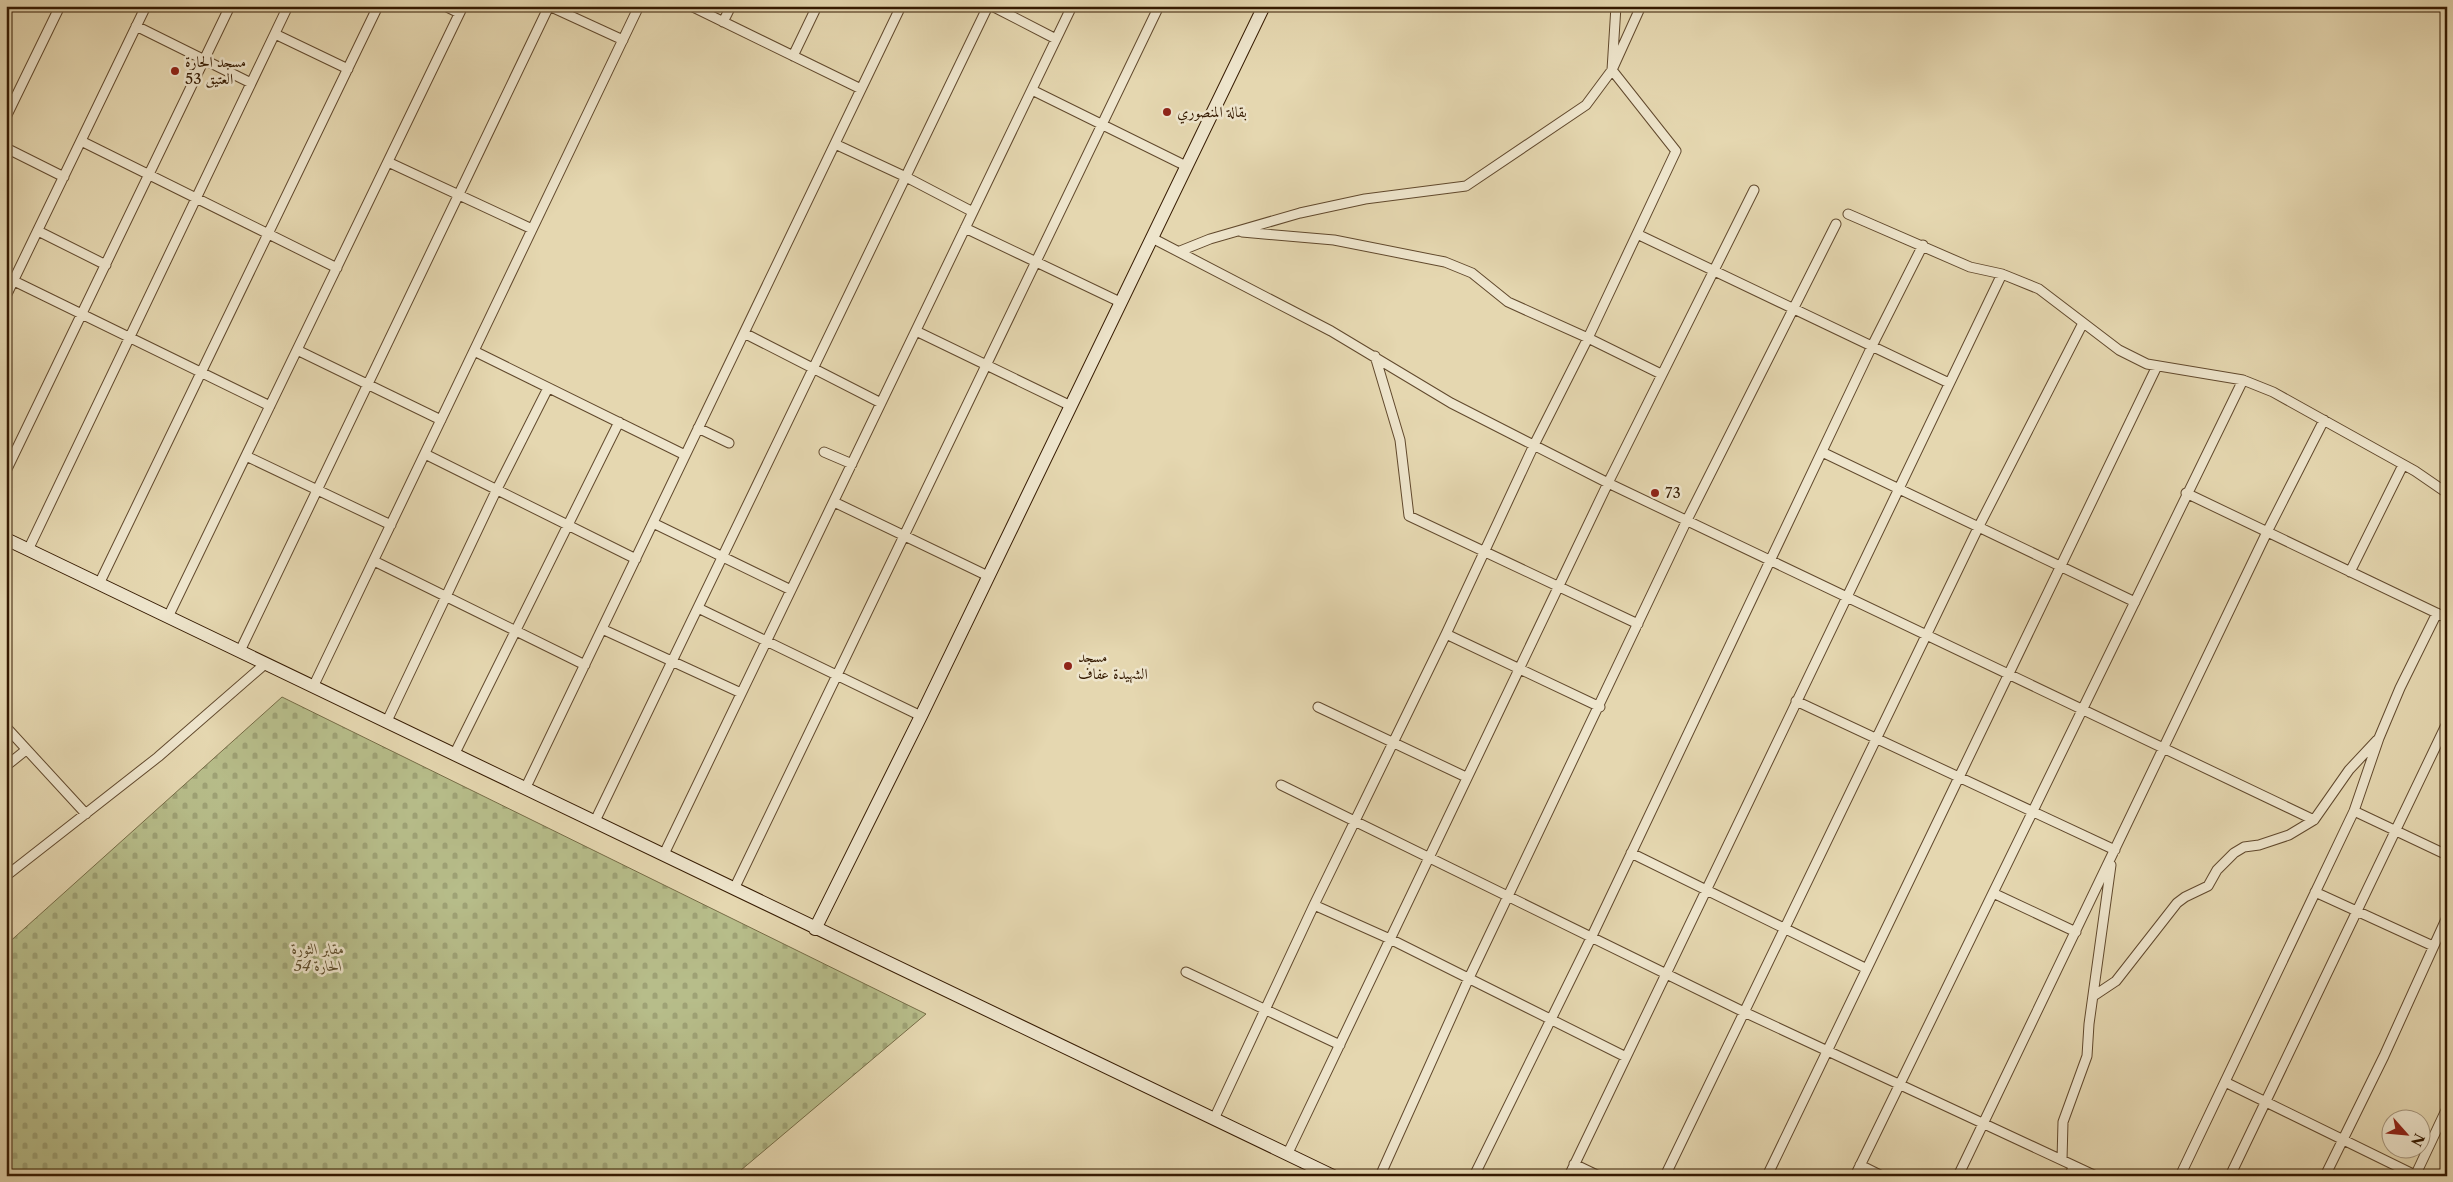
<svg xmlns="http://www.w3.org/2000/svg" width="2453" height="1182" viewBox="0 0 2453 1182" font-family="'Libre Caslon Text',Amiri,serif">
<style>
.cemetery{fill:url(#cemetery-stones);stroke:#766c46}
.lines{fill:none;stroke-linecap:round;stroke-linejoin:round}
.minor-casing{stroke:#61492d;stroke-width:11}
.secondary-casing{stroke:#351a01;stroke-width:14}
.minor{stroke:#eee5cc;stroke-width:9}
.secondary{stroke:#eee5cc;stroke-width:12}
.poi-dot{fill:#8f2418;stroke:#eee5cc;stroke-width:2}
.labels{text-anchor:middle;stroke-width:5;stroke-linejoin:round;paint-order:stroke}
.poi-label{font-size:15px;fill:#351a01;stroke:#eee5cc;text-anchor:start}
.park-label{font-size:15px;font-style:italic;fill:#5c4b2a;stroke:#eee5cc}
</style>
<defs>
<pattern id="cemetery-stones" width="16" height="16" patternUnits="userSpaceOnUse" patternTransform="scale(1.25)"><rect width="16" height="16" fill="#b7bd8a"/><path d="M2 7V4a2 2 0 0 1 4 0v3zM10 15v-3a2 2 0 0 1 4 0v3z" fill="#9ea275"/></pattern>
</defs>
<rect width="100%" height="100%" fill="#e5d7b0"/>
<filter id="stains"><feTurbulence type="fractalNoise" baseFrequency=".004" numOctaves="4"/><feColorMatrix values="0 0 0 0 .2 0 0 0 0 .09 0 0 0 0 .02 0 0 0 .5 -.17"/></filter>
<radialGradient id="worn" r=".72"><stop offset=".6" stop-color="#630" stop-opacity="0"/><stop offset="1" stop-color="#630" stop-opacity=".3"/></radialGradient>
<path class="cemetery" d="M282,697l644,317 -192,162h-728v-231z"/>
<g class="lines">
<g class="minor-casing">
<path id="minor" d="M445,6l14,7
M549,6l74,34
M691,6l170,83
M992,6l64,33
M723,22l8,-16
M136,26l115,57
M275,34l73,35
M793,56l24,-50
M1032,90l154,76
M6,117l54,-111
M81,141l256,127
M835,144l71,33 67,35
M6,148l58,29
M388,162l144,67
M1848,214l122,53 32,7 37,15 80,61 28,14 96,16 30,12 142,79 32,22
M965,228l155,74
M38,231l68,34
M1242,232l92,8 111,22 27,11 36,29 80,36 73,36
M1637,234l312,149
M1152,238l179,93 120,72 157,80 706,337
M1180,251l30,-12 90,-26 65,-14 101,-13 120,-81 26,-35 29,-64
M14,281l256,125
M6,296l140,-290
M916,331l155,75
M744,333l137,70
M297,350l144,70
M474,351l211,104
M1375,356l25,84 9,76 229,108
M698,428l31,15
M824,452l28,12
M1822,452l313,150
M425,454l211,105
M246,456l145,69
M6,471l224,-465
M2186,493l261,125
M834,502l154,74
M653,523l138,67
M28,550l260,-544
M374,561l211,104
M2350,572l53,-107
M99,584l279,-578
M698,608l223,108
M168,617l295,-611
M602,629l139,64
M1446,634l154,73
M240,651l309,-645
M313,687l326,-681
M1796,701l319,149
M1318,707l148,70
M387,721l109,-230 52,-103
M6,727l80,87
M455,753l164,-331
M6,766l20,-16
M1281,785l463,227 352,164
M526,787l375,-781
M2354,811l93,44
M595,821l393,-815
M1631,853l234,115
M664,854l408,-848
M6,876l152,-119 107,-93
M734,889l425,-883
M2315,892l118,54
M1993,893l83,39
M1314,905l76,34 236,118
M1186,972l154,73
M2095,995l21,-14 61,-78 8,-6 23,-11 9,-16 17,-17 10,-6 15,-2 30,-10 25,-15 35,-50 28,-30
M2225,1082l192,94
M1214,1119l100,-214 132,-271 88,-189 54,-107 88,-187 -64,-81 4,-64
M1287,1155l321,-672 146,-293
M2062,1160l1,-38 24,-66 2,-32 22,-159
M1574,1164l25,12
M1860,1165l22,11
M1380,1176l89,-198 218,-458 149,-296
M1474,1176l118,-240 280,-590 51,-101
M1569,1176l433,-902
M1665,1176l314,-650 104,-203
M1767,1176c128,-271 262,-539 390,-810
M1855,1176l388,-796
M1958,1176l309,-644 57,-112
M2069,1176l5,-10
M2180,1176l174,-365 25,-73 21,-50 37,-75
M2230,1176l217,-453
M2325,1176l59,-120 63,-139
M2415,1176l32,-68"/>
</g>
<g class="secondary-casing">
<path id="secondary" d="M6,539l1327,637
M815,929l106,-213 343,-710"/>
</g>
<use href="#minor" class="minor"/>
<use href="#secondary" class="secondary"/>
</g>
<g class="poi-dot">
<circle cx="175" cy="71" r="5"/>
<circle cx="1167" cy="112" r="5"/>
<circle cx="1655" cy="493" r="5"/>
<circle cx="1068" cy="666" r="5"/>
</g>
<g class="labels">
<g class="poi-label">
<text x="185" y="67">مسجد الحارة<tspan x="185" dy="17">53 العتيق</tspan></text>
<text x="1177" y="117">بقالة المنصوري</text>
<text x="1665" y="498">73</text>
<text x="1078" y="662">مسجد<tspan x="1078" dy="17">الشهيدة عفاف</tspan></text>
</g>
<g class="park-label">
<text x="318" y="954">مقابر الثورة<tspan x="318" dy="17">الحارة 54</tspan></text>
</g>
</g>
<rect width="2453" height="1182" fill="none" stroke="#e5d7b0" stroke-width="25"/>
<rect x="8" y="8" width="2438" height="1167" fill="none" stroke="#351a01" stroke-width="2.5"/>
<rect x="12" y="12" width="2428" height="1157" fill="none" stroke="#351a01"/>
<g transform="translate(2406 1134) rotate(117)"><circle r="24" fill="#eee5cc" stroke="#a4947b"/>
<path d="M0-4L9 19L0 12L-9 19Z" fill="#8f2418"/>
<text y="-8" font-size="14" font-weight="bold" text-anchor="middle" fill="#351a01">N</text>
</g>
<rect width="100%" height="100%" filter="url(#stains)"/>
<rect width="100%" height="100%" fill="url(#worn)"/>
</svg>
